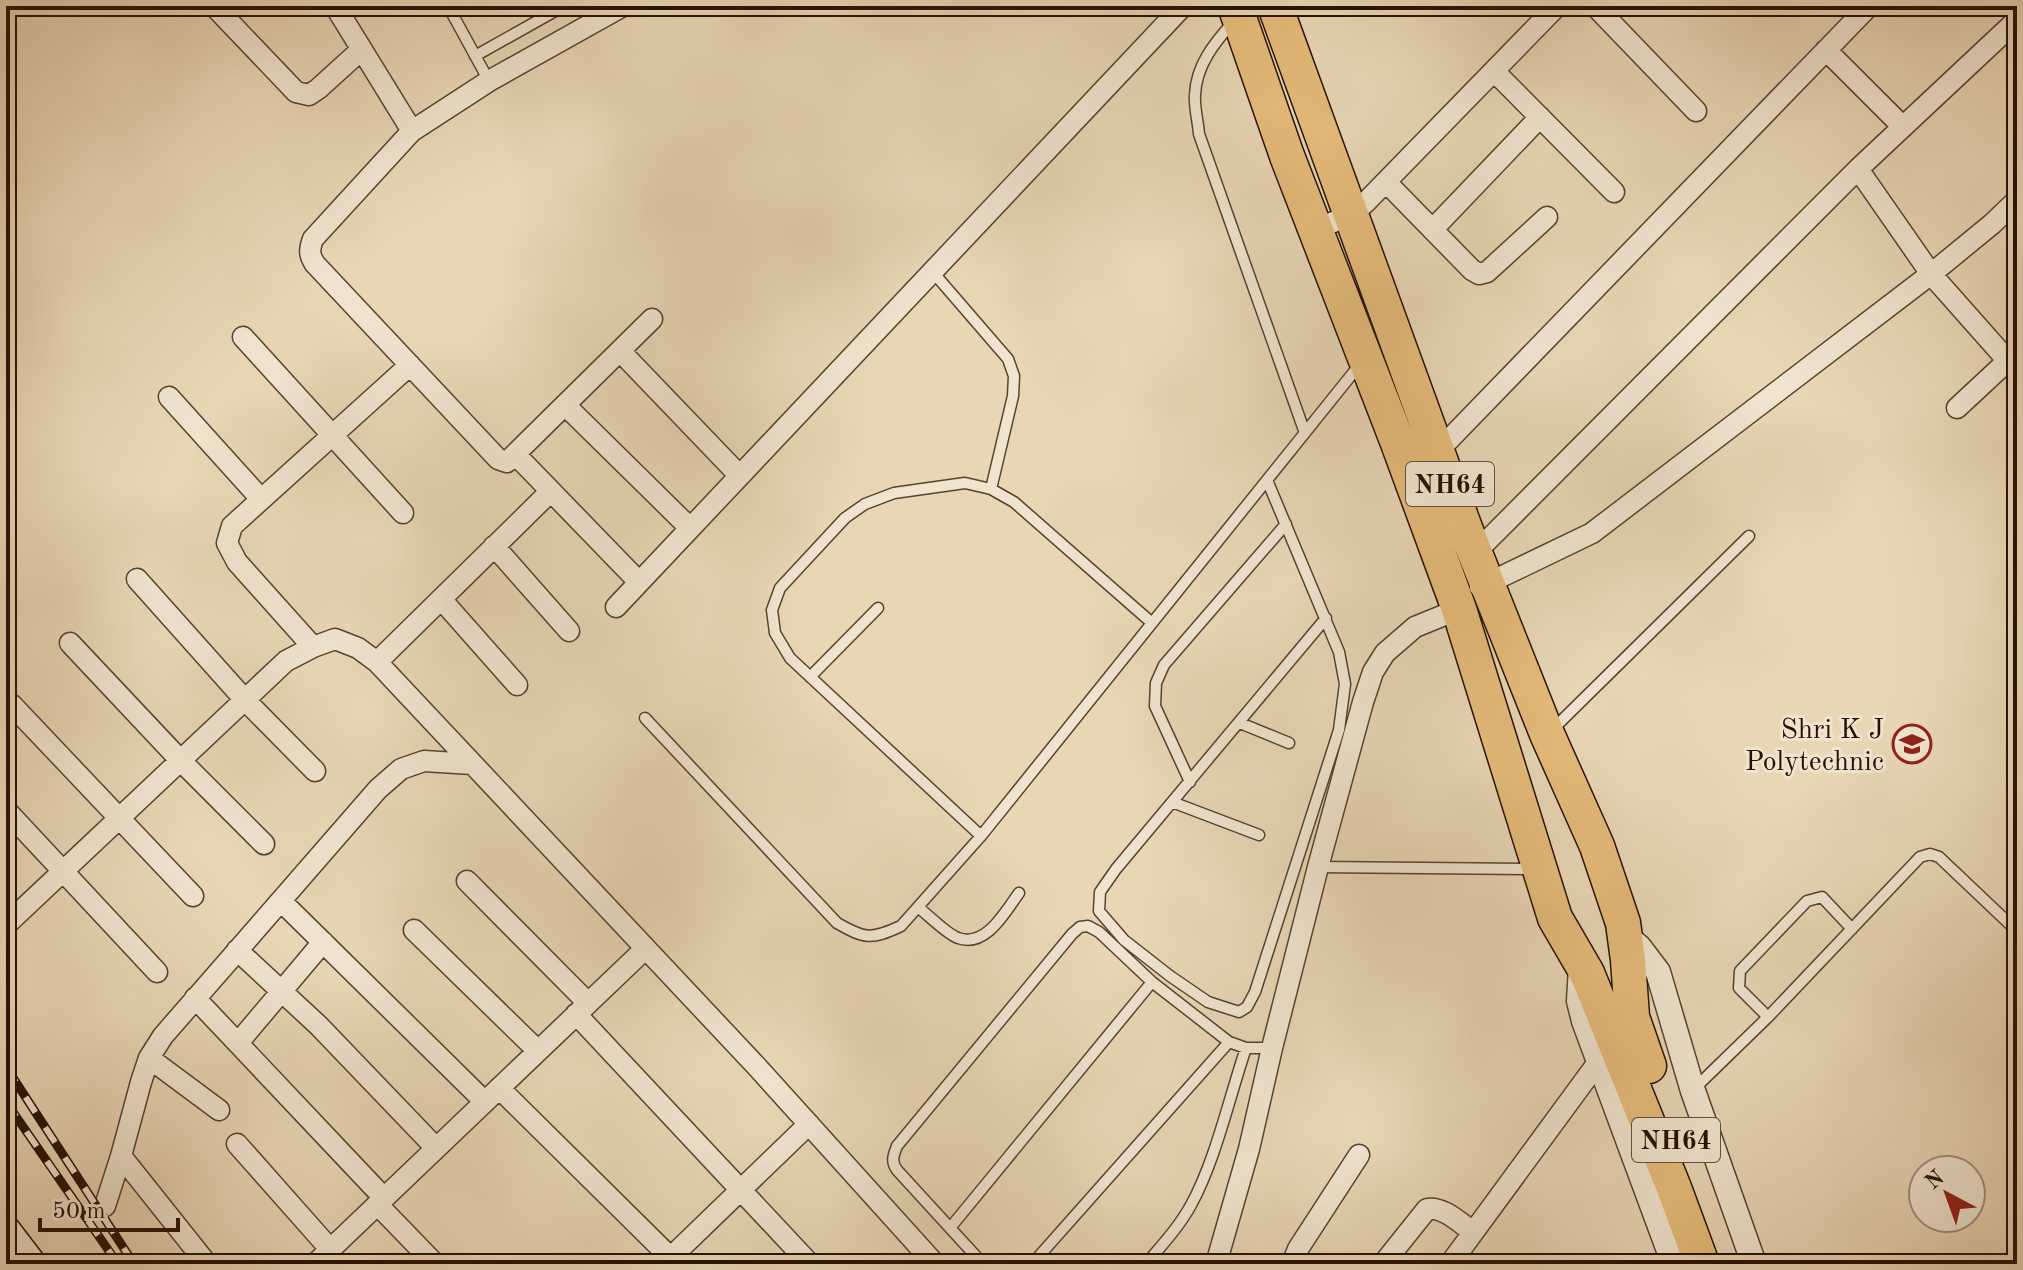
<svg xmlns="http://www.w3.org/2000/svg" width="2023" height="1270" viewBox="0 0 2023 1270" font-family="'Old Standard TT',serif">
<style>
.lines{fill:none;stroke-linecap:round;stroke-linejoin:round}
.service-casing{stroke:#574230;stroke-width:13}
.minor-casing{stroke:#574230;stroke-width:23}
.tertiary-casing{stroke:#574230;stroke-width:27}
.secondary-casing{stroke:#271103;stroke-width:31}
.trunk-casing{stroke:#271103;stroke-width:37}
.service{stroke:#f0e4cf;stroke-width:10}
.minor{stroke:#f0e4cf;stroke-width:20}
.tertiary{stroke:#f0e4cf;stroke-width:24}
.secondary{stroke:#f0e4cf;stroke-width:28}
.trunk{stroke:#e4bb7a;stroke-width:34}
.rail-casing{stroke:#271103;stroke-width:9}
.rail{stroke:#f0e4cf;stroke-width:6;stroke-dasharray:18;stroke-linecap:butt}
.labels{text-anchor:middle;stroke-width:6;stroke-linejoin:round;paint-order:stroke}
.shield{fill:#f0e4cf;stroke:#635040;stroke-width:2}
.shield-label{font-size:26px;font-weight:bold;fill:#271103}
.poi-label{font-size:28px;fill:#271103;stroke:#f0e4cf;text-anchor:end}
</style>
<rect width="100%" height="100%" fill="#e8d6b5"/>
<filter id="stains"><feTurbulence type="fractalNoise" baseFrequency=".0025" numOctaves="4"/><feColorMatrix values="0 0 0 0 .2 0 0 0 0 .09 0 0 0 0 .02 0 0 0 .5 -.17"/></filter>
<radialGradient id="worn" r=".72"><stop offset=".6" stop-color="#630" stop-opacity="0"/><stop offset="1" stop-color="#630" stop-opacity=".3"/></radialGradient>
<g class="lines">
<g class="service-casing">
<path id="service" d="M448,6l41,75
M1234,21c-19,21 -38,44 -39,74 -1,12 3,26 4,39l106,299
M475,56l89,-50
M932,271l76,88 6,17 -1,20 -22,93
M1267,480l72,172 6,32 -6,46 -84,262 -8,15 -8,5 -31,-10 -38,-26 -46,-36 -25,-29 1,-19 16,-23 210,-251
M810,677l68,-69
M645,718l192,205c28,16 34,17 64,3l80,-90 380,-473
M1240,723l49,20
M1552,730l197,-194
M1190,782l-35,-76 1,-23 8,-18 122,-141
M1172,802l87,33
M981,836l-191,-178 -15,-25 -3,-23 8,-22 65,-70 20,-14 29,-11 71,-10 26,6 23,13 138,121
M1318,867l218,2
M918,907c10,8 30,28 40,31 28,10 47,-26 61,-45
M1768,1017l-29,-29 1,-17 67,-70 15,-4 30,32
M1695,1088l73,-71 152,-160 10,-3 9,3 78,74
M950,1228l202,-246
M983,1264l-86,-94c-6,-8 -4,-14 0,-24l175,-212 8,-7 8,-1 11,6 53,50 77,60 17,6h26
M1032,1264l197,-222
M1146,1264c16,-19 33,-37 45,-59 25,-46 38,-107 55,-157"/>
</g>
<g class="minor-casing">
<path id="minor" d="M214,6l82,86 13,3 9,-6 43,-39
M335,6l77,125
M623,6l-134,75 -77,50 -99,108c-4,11 -4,16 2,25l183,195 9,3 145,-143
M1595,6l101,105
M1826,50l77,77
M1494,71l120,121
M1858,169l73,105 86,97
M1386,182l86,88 7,4 8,-2 60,-55
M1316,229l35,-14 15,-13 191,-196
M1433,229l107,-112
M243,337l160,176
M620,351l119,124
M169,397l92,102
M565,405l125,123
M1957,408l58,-54
M1438,451l431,-445
M515,454l124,128
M494,546l75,85
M1475,553l383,-384 159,-149
M137,579l108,121 70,71
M1480,587l112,-54 339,-259 61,-50 25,-24
M441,599l76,86
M616,607l567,-601
M70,643l111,118 83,83
M313,647l-76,-85 -10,-19 5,-17 178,-161
M377,662l174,-171
M12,705l181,191
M6,810l151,162
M467,881l121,122
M281,901l204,201
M6,925l280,-264 27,-14 22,-8 23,9 19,14 382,407 176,195
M414,930l124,121
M237,950l82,76 117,122
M195,998l189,200
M576,1014l234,250
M238,1043l85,-101
M149,1058l70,52
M499,1088l178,176
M237,1144l93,105
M121,1156l86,108
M377,1204l58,60
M105,1206l16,-50 20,-74 8,-24 14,-22 215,-247 23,-20 23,-8 48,3
M315,1264l330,-315
M664,1264l145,-140
M1216,1264l33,-115 23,-101 46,-181 45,-165 10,-30 12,-19 30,-26 44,-18
M1292,1264l6,-15 61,-94
M1383,1264l44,-55c16,-3 33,14 46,23
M1450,1264l149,-203"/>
</g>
<g class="tertiary-casing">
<path id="tertiary" d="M1624,934l15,13 19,25 35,119 61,173
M1581,967l-2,34 5,20 90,243"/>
</g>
<g class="secondary-casing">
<path id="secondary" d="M6,1230l26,34"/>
</g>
<g class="trunk-casing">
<path id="trunk" d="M1235,6l52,150 111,287 61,166 96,309 32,55 87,215 28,76
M1275,6l190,522 82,206 50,112 26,77 5,37 4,57 17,49"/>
</g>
<use href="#service" class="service"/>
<use href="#minor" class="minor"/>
<use href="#tertiary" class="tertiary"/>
<use href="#secondary" class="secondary"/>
<use href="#trunk" class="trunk"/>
<g class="rail-casing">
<path id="rail" d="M6,1067l128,197
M6,1102l112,162"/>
</g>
<use href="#rail" class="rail"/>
</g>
<defs>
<g id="university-ring" transform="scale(2)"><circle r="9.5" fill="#f0e4cf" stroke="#8f2418" stroke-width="1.5"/><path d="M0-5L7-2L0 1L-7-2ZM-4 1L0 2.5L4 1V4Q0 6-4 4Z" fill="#8f2418"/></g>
</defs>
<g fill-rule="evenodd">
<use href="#university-ring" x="1912" y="744"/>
</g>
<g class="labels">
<g class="shield">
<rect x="1406" y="462" width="88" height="44" rx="6"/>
<rect x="1632" y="1118" width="88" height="44" rx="6"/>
</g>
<g class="shield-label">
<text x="1450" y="493">NH64</text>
<text x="1676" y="1149">NH64</text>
</g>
<g class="poi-label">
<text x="1884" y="738">Shri K J<tspan x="1884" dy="32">Polytechnic</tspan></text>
</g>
</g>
<rect width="2023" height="1270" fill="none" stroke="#e8d6b5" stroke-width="32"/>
<rect x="8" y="8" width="2007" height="1254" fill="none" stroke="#271103" stroke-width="4"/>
<rect x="16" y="16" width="1991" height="1238" fill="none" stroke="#271103" stroke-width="2"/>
<g transform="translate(1947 1194) rotate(319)"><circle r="38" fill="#f0e4cf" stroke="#a0907d" stroke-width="2"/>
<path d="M0-6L14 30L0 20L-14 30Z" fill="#8f2418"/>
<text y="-12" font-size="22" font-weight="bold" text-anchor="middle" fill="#271103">N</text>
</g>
<path d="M40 1218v12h138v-12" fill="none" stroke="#271103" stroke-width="4"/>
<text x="52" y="1218" font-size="24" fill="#271103" stroke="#f0e4cf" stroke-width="6" paint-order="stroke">50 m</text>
<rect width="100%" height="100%" filter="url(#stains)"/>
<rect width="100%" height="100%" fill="url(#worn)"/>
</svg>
